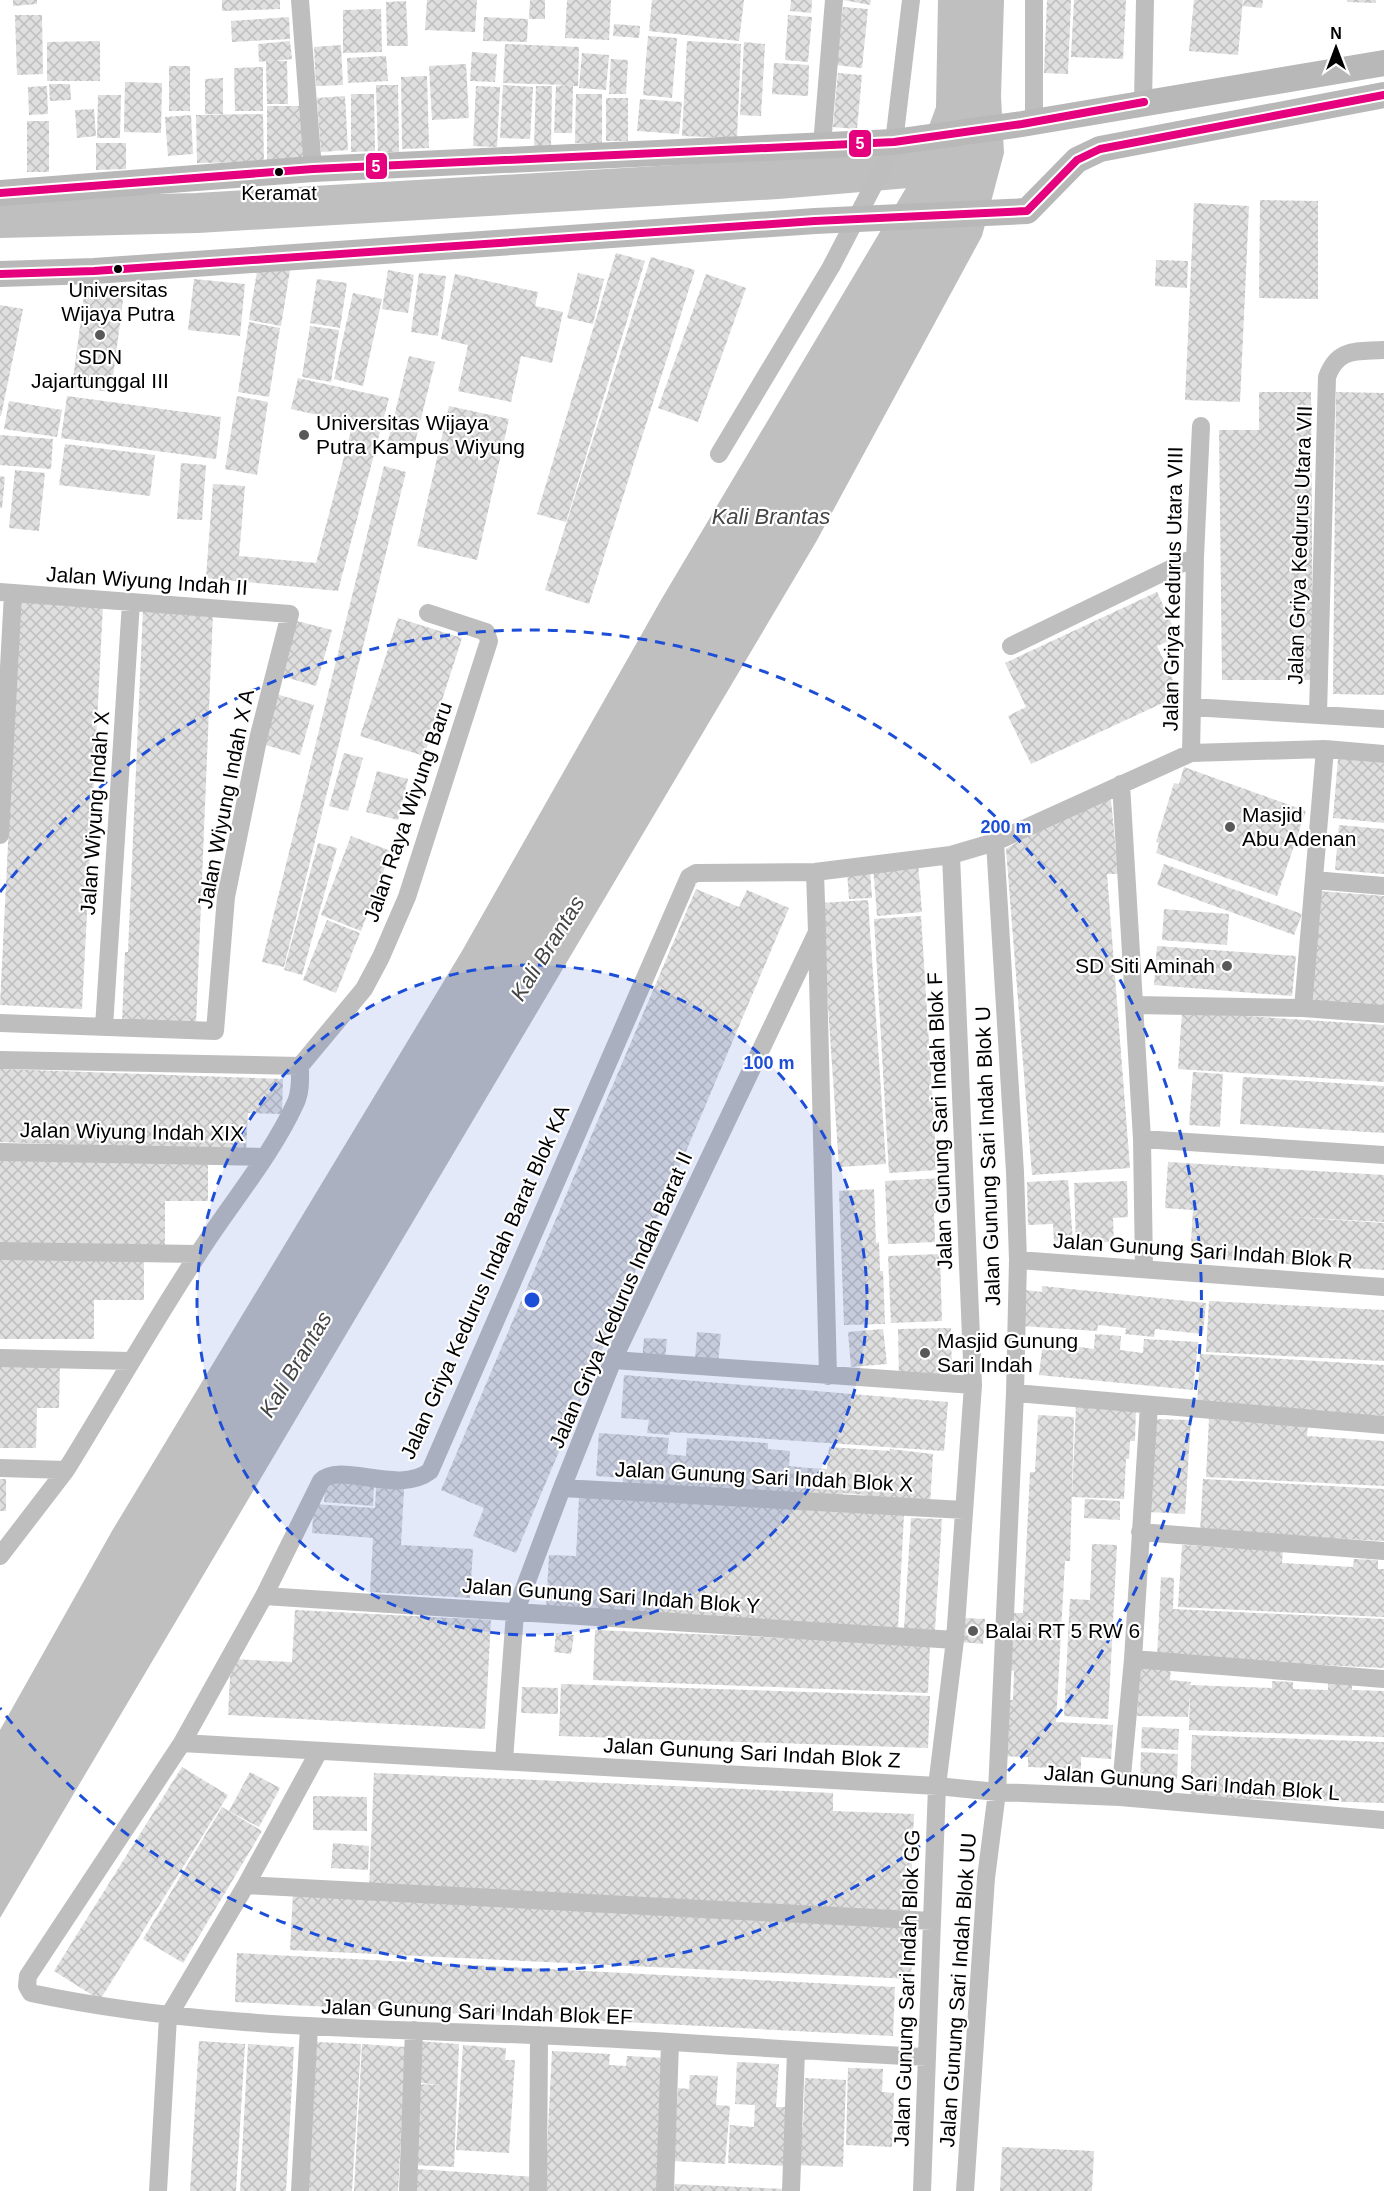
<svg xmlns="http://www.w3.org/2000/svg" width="1384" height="2191" viewBox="0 0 1384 2191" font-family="Arial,sans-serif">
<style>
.water{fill:#bfbfbf}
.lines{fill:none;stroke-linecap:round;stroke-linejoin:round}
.river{stroke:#bfbfbf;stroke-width:40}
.building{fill:url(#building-cross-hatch)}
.minor{stroke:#bebebe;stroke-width:18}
.secondary{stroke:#b8b8b8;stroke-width:26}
.bus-1-casing{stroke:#fff;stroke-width:12}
.bus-1{stroke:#e5007d;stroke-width:8}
.ring{fill:none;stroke:#1d4ed8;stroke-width:3;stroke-dasharray:10 8}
.bus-dot{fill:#000;stroke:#fff;stroke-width:2}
.poi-dot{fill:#595959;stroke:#fff;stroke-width:2}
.labels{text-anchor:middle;stroke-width:4.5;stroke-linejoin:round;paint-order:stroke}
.bus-label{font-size:20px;fill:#000;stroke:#fff}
.poi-label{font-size:21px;fill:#000;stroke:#fff;text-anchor:start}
.street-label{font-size:21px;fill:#000;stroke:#fff}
.water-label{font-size:22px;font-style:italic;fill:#444;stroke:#fff}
.centre{fill:#1d4ed8;stroke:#fff;stroke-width:3}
.ring-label{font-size:18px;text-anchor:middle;font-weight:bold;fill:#1d4ed8;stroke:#fff;stroke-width:4.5;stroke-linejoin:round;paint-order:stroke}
.line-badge{stroke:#fff;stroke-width:2}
.badge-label{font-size:16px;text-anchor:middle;font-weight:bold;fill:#fff}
</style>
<defs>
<pattern id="building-cross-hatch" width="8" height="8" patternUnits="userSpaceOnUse" patternTransform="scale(1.5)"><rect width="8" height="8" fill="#dfdfdf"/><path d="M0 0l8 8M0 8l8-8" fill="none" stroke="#bebebe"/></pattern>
</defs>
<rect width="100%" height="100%" fill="#fff"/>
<path class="water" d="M938,0h66l-3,96 3,57 -22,83 -166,306 -816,1376v-188l112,-199 350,-580 199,-351 245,-412 30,-81z"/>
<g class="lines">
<path class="river" d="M0,218l197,-5 580,-34 130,-11 62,-14"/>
</g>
<path class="building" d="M13,0h24v4l-24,2z
M222,0h58v9l-58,2z
M427,0h50l-2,32 -50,-2z
M530,0h15v19h-16z
M567,0h44l-2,40 -44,-2z
M652,0h92l-5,41 -90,-10z
M791,0h21l-1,13 -21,-2z
M843,0h28l-1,5z
M1047,0h24l-3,74 -24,-1z
M1074,0h52l-3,59 -52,-2z
M1194,0h49l-5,55 -49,-4z
M1244,0h19l-1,8 -19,-2z
M1347,0h29v3l-29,-1z
M406,1l2,45h-21l-1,-44z
M843,7l25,2 -6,59 -26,-3z
M381,9l1,43 -39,1v-43z
M15,15h27l1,59 -26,1z
M788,15l24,2 -4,45 -23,-2z
M289,17l1,22 -58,3 -1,-21z
M484,17l44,2 -1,23 -44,-1z
M614,24l26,2 -1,12 -26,-2z
M648,36l29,2 -5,60 -29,-3z
M100,41v40h-53v-39z
M290,41l2,18 -18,2h13l1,43h-21l-1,-43 -7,1 -1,-18z
M687,41l54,3 -4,94 -55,-2z
M744,42l21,2 -4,72 -21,-1z
M505,44l74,3 -1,39h-5l-1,47h-18l2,-47 12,-1 -65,-2z
M341,45l2,40 -27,1 -2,-39z
M472,52l25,2 -2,28 -25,-1z
M582,53l27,2 -3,35 -27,-2z
M386,56l2,25 -40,2 -1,-25z
M611,59l17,1 -2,34h-17z
M774,63l35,2 -1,31 -36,-2z
M466,64l3,54 -37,2 -3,-54z
M169,66h21v45h-21z
M263,67v44h-28l-1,-43z
M838,73l24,2 -5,54 -24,-2z
M427,76l2,72 -27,1 -1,-72z
M223,78v36h-18v-35z
M125,82l37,1 -1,50 -37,-1z
M49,84h21l1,16 -21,1z
M376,85h22l1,67h-21z
M503,85l30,2 -3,52 -30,-1z
M47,86l1,28 -19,1 -1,-28z
M476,86l24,1 -3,60 -24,-1z
M536,86h16l-1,62 -17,-1z
M351,94h23l1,57 -24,1z
M576,94h26v49h-27z
M98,95h23l-1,43h-23z
M345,96l3,54 -27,2 -4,-54z
M606,98h22v43h-22z
M640,99l42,3 -3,32 -42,-3z
M267,106h36v54h-36z
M94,109l2,27 -19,2 -2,-28z
M263,114l1,48 -67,1 -1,-48z
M191,115l2,39 -25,2 -3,-39z
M27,121h22v51h-22z
M96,143h30v26l-30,1z
M1260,200l58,1v98l-59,-1z
M1194,203l55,3 -9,196 -55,-2z
M616,253l29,8 -79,261 -29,-8z
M651,257l44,13 -106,334 -44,-14z
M1156,260l32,1 -1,27 -32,-2z
M258,265l32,5 -9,56 -32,-6z
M388,270l26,5 -6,38 -26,-4z
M419,273l27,3 -8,60 -27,-4z
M578,273l26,6 -11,45 -26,-6z
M455,274l83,18 -3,14 28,6 -11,51 -31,-7 -10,46 -53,-11 10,-46 -27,-6z
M706,274l40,14 -48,134 -40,-14z
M194,279l51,5 -5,52 -52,-6z
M317,279l30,4 -7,45 -30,-5z
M85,288l39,5 -13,99 -39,-5z
M353,293l29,6 -19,87 -29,-7z
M0,305l23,4 -22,107h-1z
M249,322l31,6 -11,69 -31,-5z
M310,326l29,4 -8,52 -29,-5z
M409,356l26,6 -23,93 -26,-6z
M298,378l91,20 -51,193 -132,-13 7,-94 32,2 -6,70 77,7 37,-140 -62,-14z
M1259,392h52l2,288h-91l-3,-250h40z
M1336,392l48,1v302l-51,-1z
M67,396l154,21 -5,42 -155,-21z
M237,396l31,6 -11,73 -32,-6z
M9,401l53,9 -5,27 -53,-8z
M449,406l60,13 -32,141 -60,-14z
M0,435l53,4 -2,30 -51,-4z
M65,444l90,11 -5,41 -91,-11z
M181,463l25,2 -4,55 -25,-1z
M384,466l22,6 -122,495 -22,-5z
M15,470l30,3 -6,58 -30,-3z
M0,476l5,1 -3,31h-2z
M1157,592l21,45 -21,9 23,49 -149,69 -23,-48 18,-9 -21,-44z
M20,602l83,4 -21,403 -82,-4z
M143,609l70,3 -17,413 -74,-3 3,-70h3z
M398,618l64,20 -38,118 -64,-20z
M293,620l39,10 -16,56 -38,-11z
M276,694l38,11 -14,50 -38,-11z
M344,753l19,5 -15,53 -19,-5z
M1338,759l46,4v60l-51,-5z
M1184,767l122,44 -29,85 -121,-43 3,-10 -3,-1 18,-59 5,1z
M377,771l31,8 -10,41 -32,-8z
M1111,799l7,75h-11l23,294 -98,7 -26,-326 66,-40z
M1339,825l45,4v45l-49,-4z
M351,836l40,15 -30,80 -40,-16z
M318,843l19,5 -35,127 -18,-5z
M918,863l4,49 -45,4 -4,-50z
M1164,864l138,50 -8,21 -137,-50z
M870,870l2,28 -23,1 -2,-28z
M696,889l43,18 8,-17 42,18 -273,645 -43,-17 11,-28 -43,-18z
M1318,891l66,5v110l-74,-5z
M868,900l18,264 -47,3 -18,-264z
M1164,909l65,5 -2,31 -65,-5z
M921,916l16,254 -48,3 -15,-254z
M327,920l33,13 -24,60 -33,-13z
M1157,946l139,10 -4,40 -138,-11z
M1182,1012l202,13v57l-206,-13z
M0,1069l283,10 -1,35 -34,-1 -2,38 -246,-9z
M1193,1072l30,2 -3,53 -31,-2z
M1243,1077l141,9v47l-144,-9z
M0,1158h208v43h-43v44h-165z
M1168,1162l216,13v47l-108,-6 108,7v47l-194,-12 3,-48 -28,-2z
M944,1178l1,35h-11l1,29 -47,2 -3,-63z
M1068,1180l5,60 -19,1 -1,-17 -25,1 -1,-43z
M1127,1181l1,36 -15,1 1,24 -38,1 -2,-60z
M874,1189l2,54 3,-1 1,29h3l2,53 -41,1 -5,-134z
M940,1254l2,67 -51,2 -3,-67z
M0,1257h144v43h-50v39h-94z
M1042,1286l164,17 -3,31 -48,-5 -1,8 -29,-3 1,-6 -28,-3 -1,6 -76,-5 4,-36 17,2z
M1209,1301l175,9v51l-178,-9z
M951,1328l1,48 -53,2 -1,-49z
M883,1329l4,35 -36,3 -3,-35z
M697,1332l24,2 -3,29 -23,-2z
M1095,1334l26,2 -1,14 23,3 1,-14 54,3 -5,48 -154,-15 4,-33 51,7z
M644,1338l23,1 -2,22 -23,-1z
M1200,1354l184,11v51l-187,-11z
M0,1363l60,1 -1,44h-22l-1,40h-36z
M624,1375l324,27 -4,49 -274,-19v3l-23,-2 2,-13 -28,-2z
M1076,1405l60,2 -1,34h-5l-1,18h-3l-2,40 -52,-2z
M1038,1415l36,2 -4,144h-5l-9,161 57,3 -2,34 -30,-2v12l-53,-2v-10l-27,-1 2,-56h10l1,-29 -4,-1 3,-57h10l7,-141h5z
M1153,1419l38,1 -6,94 -37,-2z
M1209,1419l99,4 -1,13 77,5v45l-178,-9z
M599,1433l70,5 -2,16 19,2 1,-18 81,5v6l22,2 -1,15 19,2 19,1 2,-22 61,4v-2l43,5 -3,51 -65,-4v-6l-22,-2v8l-220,-16v-7l-27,-2z
M0,1479h6v32h-6z
M1203,1479l181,10v52l-184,-10z
M326,1481l48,3 -1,22 -49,-4z
M376,1488l28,1 -3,56 72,4 -3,49 -100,-6 3,-54 -61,-5 2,-29 61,4z
M579,1497l325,18 -6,113 -352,-19 3,-54 27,1z
M1085,1499l35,2v19l-36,-2z
M911,1518l31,1 -7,111 -31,-1z
M1092,1544l25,1 -9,174 -44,-3 6,-117 20,1z
M1182,1545l101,5 -1,13 71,4 1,-8 24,1v9h6v48l-206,-10z
M1161,1577l13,1 -1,31 211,10v49l-227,-11z
M295,1610l196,10 -6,109 -257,-14 3,-56 61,3z
M962,1618l23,1 -2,25 -23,-2z
M595,1630l335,14 -2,49 -335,-13z
M556,1633l18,2 -3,19 -17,-2z
M1141,1664l30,2 -1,14 21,2 -1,3 82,3v-7l21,1v7l35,1v-8l24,1v7l32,1v46l-195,-7 1,-35 -2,22 -51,-1z
M561,1684l369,12 -2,52 -369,-12z
M522,1687l36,1v26l-37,-1z
M1142,1727l37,2 -1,21 -37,-2z
M1192,1735l192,7v61l-194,-6z
M1141,1752l37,2 -1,25 -37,-1z
M182,1767l46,28 -128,205 -46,-29z
M250,1772l30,16 -21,39 -30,-16z
M374,1773l459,20v18l81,3 -4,97 -541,-23z
M313,1796l54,1v34l-54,-1z
M222,1807l40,24 -79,132 -40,-24z
M333,1843l36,3 -1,24 -37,-2z
M293,1893l621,30 -3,56 -621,-29z
M237,1953l658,34 -2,49 -658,-34z
M199,2041l46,3 -9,147h-46z
M416,2041l43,3 -5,123 -41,-2 3,-81 24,1 -26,-3z
M317,2042l44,2 -9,147h-44z
M248,2044l46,3 -8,144h-46z
M362,2044l44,3 -8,144h-44z
M463,2045l43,3 -1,12h10l-6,93 -53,-3z
M552,2051l58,3 -1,11 17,1 1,-10 37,2 -7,133h-112z
M737,2062l42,2 -3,43h13l-4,59 -57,-3 2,-38 24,2 1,-22 -20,-1z
M848,2068l35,1 -1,23 12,1 -2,54 -46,-2z
M690,2075l28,1 -2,29 14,1 -5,58 -52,-3 5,-73 11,1z
M805,2078l41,2 -3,87 -47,-2 2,-37 5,-1z
M1002,2147l92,4 -2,40h-92z
M416,2169l119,8 -1,14h-120z
M675,2184l111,5v2h-112z"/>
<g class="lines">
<path class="minor" d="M300,0l13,169
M1034,0v122
M1143,102l2,-102
M822,145l12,-145
M719,454l112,-187 52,-100 11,-25 17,-142
M0,592l290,22 -31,121 -33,162 -11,134 -215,-8
M1011,646l184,-89
M1192,707l192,12
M1318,714l9,-337c11,-30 30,-25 57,-27
M1191,753l4,-196 6,-131
M1121,784l21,355 2,129
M0,835l13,-242
M1314,880l70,6
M817,937l11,439
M1134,1005l169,3 81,6
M1303,1008l22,-259
M104,1027l27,-425
M0,1060l300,6 64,-77 17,-32 26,-60 82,-256 -3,-9 -58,-19
M1142,1139l242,16
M0,1152l264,5
M0,1251l198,3
M1018,1260l366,27
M0,1358l131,3
M613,1360l360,25
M1015,1393l369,32
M0,1468l66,2c44,-71 85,-144 131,-214 32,-51 74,-99 99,-154 5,-11 4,-24 4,-36
M562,1488l402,22
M1140,1532l244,19
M0,1556l66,-86
M264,1596l691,44
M1133,1659l251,20
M182,1743l755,43 60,6 123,5 264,23
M504,1760l11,-147 47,-125 51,-128 204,-428 -2,-60
M1120,1797l13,-138 16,-254
M246,1885l686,36
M927,2057c-132,-6 -263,-17 -395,-22 -168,-7 -336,-7 -501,-42l-4,-7 1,-10 154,-233 82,-147 57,-115c20,-20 77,15 109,-10l259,-594 7,-4 119,-1 136,-17 44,-13 196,-89 134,-4 59,5
M158,2191l10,-174 78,-132 72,-132
M300,2191l9,-164
M408,2191l6,-161
M538,2191l1,-156
M665,2191l5,-148
M791,2191l5,-140
M922,2191l15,-405 18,-146 18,-255 -22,-530
M965,2191l21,-313 11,-86 18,-399 3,-133 -3,-88 -20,-330"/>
<path class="secondary" d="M0,193l313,-24 581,-27 128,-18 362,-61
M0,274l94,-3 721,-50 212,-10 50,-51 23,-11 284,-54"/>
<g class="bus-1-casing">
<path id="bus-1" d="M0,193l313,-24 581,-27 128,-18 122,-22
M0,274l94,-3 721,-50 212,-10 50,-51 23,-11 284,-54"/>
</g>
<use href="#bus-1" class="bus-1"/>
</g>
<circle cx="532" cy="1300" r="335" fill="#1d4ed8" fill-opacity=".12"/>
<g class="ring">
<circle cx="532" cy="1300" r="335"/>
<path d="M0 892A670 670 0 1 1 0 1708"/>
</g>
<g class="bus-dot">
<circle cx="279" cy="172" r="5"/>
<circle cx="118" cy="269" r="5"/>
</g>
<g class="poi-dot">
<circle cx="100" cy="335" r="6"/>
<circle cx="304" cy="435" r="6"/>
<circle cx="1230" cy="827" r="6"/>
<circle cx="1227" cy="966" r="6"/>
<circle cx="925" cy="1353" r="6"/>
<circle cx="973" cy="1631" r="6"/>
</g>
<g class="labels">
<g class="bus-label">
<text x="279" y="200">Keramat</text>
<text x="118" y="297">Universitas<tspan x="118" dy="24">Wijaya Putra</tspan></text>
</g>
<g class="poi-label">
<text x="100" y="364" text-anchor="middle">SDN<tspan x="100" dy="24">Jajartunggal III</tspan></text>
<text x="316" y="430">Universitas Wijaya<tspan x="316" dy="24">Putra Kampus Wiyung</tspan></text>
<text x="1242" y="822">Masjid<tspan x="1242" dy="24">Abu Adenan</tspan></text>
<text x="1215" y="973" text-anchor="end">SD Siti Aminah</text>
<text x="937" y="1348">Masjid Gunung<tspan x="937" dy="24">Sari Indah</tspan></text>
<text x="985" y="1638">Balai RT 5 RW 6</text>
</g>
<g class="street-label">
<text transform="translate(1300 545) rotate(-88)" y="7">Jalan Griya Kedurus Utara VII</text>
<text transform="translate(147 581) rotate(4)" y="7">Jalan Wiyung Indah II</text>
<text transform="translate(1173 589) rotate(-89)" y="7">Jalan Griya Kedurus Utara VIII</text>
<text transform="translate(226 799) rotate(-79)" y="7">Jalan Wiyung Indah X A</text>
<text transform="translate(408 812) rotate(-71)" y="7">Jalan Raya Wiyung Baru</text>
<text transform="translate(95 813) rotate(-86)" y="7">Jalan Wiyung Indah X</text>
<text transform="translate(940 1121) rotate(-92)" y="7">Jalan Gunung Sari Indah Blok F</text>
<text transform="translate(132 1132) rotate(1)" y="7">Jalan Wiyung Indah XIX</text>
<text transform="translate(988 1156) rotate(-92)" y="7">Jalan Gunung Sari Indah Blok U</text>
<text transform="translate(1203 1251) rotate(4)" y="7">Jalan Gunung Sari Indah Blok R</text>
<text transform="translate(485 1282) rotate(-66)" y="7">Jalan Griya Kedurus Indah Barat Blok KA</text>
<text transform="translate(621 1300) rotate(-66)" y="7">Jalan Griya Kedurus Indah Barat II</text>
<text transform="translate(764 1477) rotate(3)" y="7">Jalan Gunung Sari Indah Blok X</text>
<text transform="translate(611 1596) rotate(4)" y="7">Jalan Gunung Sari Indah Blok Y</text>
<text transform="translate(752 1753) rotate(3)" y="7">Jalan Gunung Sari Indah Blok Z</text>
<text transform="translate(1192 1783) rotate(4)" y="7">Jalan Gunung Sari Indah Blok L</text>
<text transform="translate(907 1988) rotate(-88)" y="7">Jalan Gunung Sari Indah Blok GG</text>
<text transform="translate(958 1990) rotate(-86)" y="7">Jalan Gunung Sari Indah Blok UU</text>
<text transform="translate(477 2012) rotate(2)" y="7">Jalan Gunung Sari Indah Blok EF</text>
</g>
<g class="water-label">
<text x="771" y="524">Kali Brantas</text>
<text transform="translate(547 948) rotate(-58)" y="8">Kali Brantas</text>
<text transform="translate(295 1364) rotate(-59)" y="8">Kali Brantas</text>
</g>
</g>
<circle cx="532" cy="1300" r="9" class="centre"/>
<g class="ring-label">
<text x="1006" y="833">200 m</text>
<text x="769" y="1069">100 m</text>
</g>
<g class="line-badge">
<rect x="848" y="129" width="24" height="29" rx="6" fill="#e5007d"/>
<rect x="365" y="152" width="23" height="28" rx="6" fill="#e5007d"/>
</g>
<g class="badge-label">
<text x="860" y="149">5</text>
<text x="376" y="172">5</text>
</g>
<g transform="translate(1336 48)" stroke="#ffffff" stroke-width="4.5" paint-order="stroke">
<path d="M0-4.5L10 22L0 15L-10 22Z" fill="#000000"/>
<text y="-9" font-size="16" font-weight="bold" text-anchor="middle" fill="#000000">N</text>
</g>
</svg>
